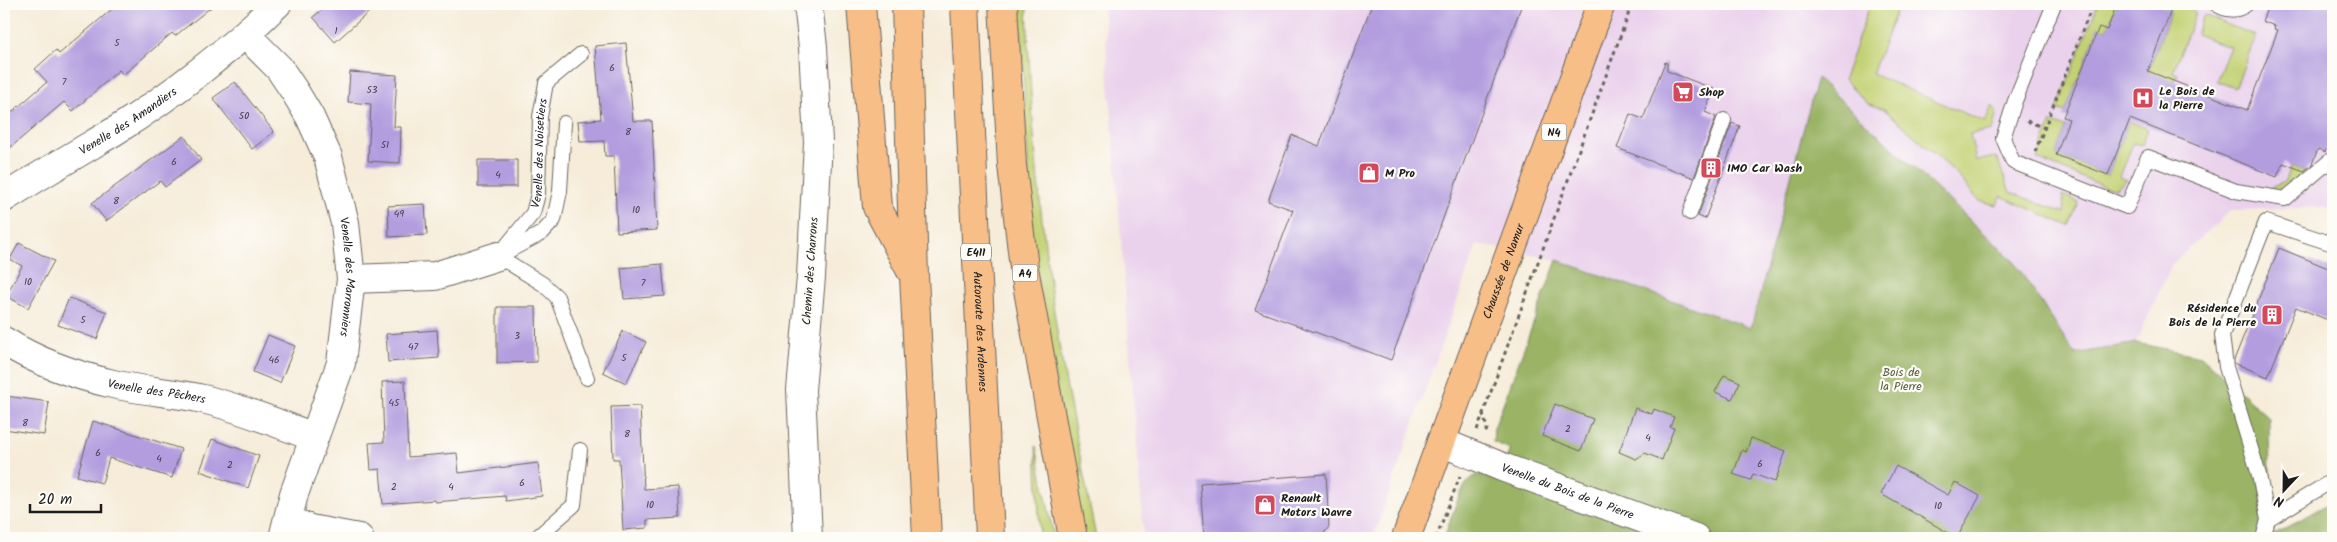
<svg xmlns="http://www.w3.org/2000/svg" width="2337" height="542" viewBox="0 0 2337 542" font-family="Kalam,sans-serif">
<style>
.built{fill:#ead1ec}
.green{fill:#c3d173;stroke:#707648}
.forest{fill:#9ab365;stroke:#5b6840}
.building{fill:#b39ddf}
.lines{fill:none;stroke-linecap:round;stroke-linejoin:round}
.service-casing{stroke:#68655e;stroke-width:16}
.minor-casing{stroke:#68655e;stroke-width:30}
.primary-casing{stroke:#68655e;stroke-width:30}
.motorway-casing{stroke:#68655e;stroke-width:30}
.path{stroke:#68655e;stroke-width:3;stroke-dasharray:4 4;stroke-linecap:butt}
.service{stroke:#fff;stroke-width:14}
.minor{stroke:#fff;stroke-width:28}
.primary{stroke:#f7be88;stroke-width:28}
.motorway{stroke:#f7be88;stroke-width:28}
.labels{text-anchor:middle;stroke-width:4.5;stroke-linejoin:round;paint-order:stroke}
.number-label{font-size:10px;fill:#423c4d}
.shield{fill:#fdfcf7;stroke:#605f5e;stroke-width:1}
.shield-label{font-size:11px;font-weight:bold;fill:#1c1c1c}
.poi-label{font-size:12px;font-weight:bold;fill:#1c1c1c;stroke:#fdfcf7;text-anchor:start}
.street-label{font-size:12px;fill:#1c1c1c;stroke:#fdfcf7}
.park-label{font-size:12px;fill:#565b3a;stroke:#fdfcf7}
</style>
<rect width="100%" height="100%" fill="#fdfcf7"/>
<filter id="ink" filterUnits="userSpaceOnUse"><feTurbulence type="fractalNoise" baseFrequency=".02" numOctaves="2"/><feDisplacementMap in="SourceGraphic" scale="10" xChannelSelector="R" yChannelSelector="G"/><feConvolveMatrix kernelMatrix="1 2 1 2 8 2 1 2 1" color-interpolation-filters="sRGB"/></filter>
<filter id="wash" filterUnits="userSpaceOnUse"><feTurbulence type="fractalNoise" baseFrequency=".0096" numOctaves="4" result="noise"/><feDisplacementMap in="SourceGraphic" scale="20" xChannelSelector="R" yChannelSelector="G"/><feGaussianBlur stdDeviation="1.12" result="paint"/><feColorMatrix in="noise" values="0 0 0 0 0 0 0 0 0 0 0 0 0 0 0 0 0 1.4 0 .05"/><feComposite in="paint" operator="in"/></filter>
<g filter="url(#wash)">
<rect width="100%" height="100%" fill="#f6ecd9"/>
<path class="built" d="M1103,4h1230v206l-9,-3 -93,3 -59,54 -36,79 -61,11 -62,-94 -196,-182 -66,250 -194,-68 -80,-16 -104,294h-229z"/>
<path class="green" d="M1020,4h7c3,114 14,228 32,340 11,65 25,130 37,194h-13l-51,-292z
M1870,4h29l-27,70 113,48 7,-17 5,7 -5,18 -22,4 6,27 20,-4 14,35 55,21 -3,-18 17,7 -10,24 -68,-30 -4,9 -18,-4 -24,-29 -71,-63 -17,-6 -23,-24z
M2098,4h19l-10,26 -8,-3 -34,85 -8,-3z
M2155,4h34l2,5 5,4 -23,59 5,2 -5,11 -26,-10 24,-64z
M2204,15l52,21 -21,52 -19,-7 14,-34 -34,-13z
M2129,121l19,8 -6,16 -9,-2 -13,34 7,3 -11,8 -11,-1 -68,-28 15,-37 14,5 -10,28 52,20z
M2291,166l18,7c-17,15 -26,16 -48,19l23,-10z
M1036,446l18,92h-14z"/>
<path class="forest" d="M1817,78l196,182 62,94 61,-11 65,13 68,62 2,118 62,-35v37h-889c6,-15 15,-52 29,-61 7,-5 19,-2 27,-1l10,-27 -17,-7 1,-14 63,-168 194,68z"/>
<g id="blocks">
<path class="building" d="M118,4h97l-40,32 -3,-3 -49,42 -4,-5 -46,41 -9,-9 -60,51v-34l43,-37 -12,-13 21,-19 3,4z
M329,4h49l-43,38 -22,-25z
M1372,4h150l-131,356 -136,-50 38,-100 -25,-9 24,-66 27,11z
M2117,4h38l16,6 -23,61 99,39 31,-80 -4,-1 1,-3 -13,-5 7,-17h64v128l-8,20 -7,-3 -6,15 -8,7 -21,-8 -6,14 -147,-58 -22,56 -52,-20 13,-36 -6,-2 36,-90 8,3z
M626,43l7,78h19l5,109 -40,2 -3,-76h-9l-1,-15 -24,1 -2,-21 23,-2 -6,-73z
M1665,62l2,1v8l47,18 -9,23 11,5 -22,61 -77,-30 13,-34 13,5z
M350,72l47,3 -3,52h7l-1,36 -32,-2 3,-57 -23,-2z
M235,82l39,50 -22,17 -39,-51z
M1732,123l8,3 -35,93 -7,-3z
M184,136l17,24 -36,27 -5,-6 -54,40 -14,-18z
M478,160h39v27h-39z
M425,204l2,31 -38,2 -1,-31z
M19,243l35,18 -26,47 -22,-12 16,-30 -12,-7z
M2279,248l54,22v52l-37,-15 -28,70 -34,-14v-3z
M662,264l3,32 -41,3 -3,-31z
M69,298l38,14 -10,27 -39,-14z
M497,307h39l1,55 -40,1z
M437,330l2,28 -51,4 -2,-28z
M623,331l23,11 -20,41 -23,-11z
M268,335l27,11 -15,37 -27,-11z
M1724,375l16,7 -8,17 -17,-7z
M405,381l3,76 49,-4 2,20 79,-10 4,33 -36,5 -1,-5 -70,6v-2l-52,4 -3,-35 -9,1 -2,-27 15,-1 -2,-60z
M6,396l43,6 -5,33 -40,-6z
M1555,404l38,15 -12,32 -39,-15z
M640,406l4,83 34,-2 2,31 -33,2v8l-24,2 -4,-71h-6l-2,-52z
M1635,408l17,6 2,-5 20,8 -4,10 4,1 -12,32 -17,-7 -9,6 -17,-7z
M93,421l88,28 -9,29 -63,-20 -7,25 -25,-7z
M1751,438l35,13 -11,31 -22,-8 -2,6 -18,-6 9,-24 4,2z
M212,439l47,17 -11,32 -48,-17z
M1896,466l52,29 7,-13 25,14 -23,42 -76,-44z
M1326,474l3,53 -9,11h-116l-4,-55z"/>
</g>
</g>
<g filter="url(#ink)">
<use href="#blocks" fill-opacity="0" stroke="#68655e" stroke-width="1"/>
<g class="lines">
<g class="service-casing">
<g id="service">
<path d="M2054,4l-39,97 -12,37 10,24 114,45 21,-50 88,34 49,8 48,-41"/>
<path d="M2216,4c10,7 21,8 31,0"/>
<path d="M1690,213l34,-93"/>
<path d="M503,254l39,-21 12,-13 6,-29 4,-68"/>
<path id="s1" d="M498,256l35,-43 5,-19 2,-77 6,-34 35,-29"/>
<path d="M498,256l45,28 14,13 30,81"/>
<path d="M2268,520l65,-40"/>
<path d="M536,538l38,-33 6,-55"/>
<path d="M2263,538l5,-18 -9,-45 -33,-108 -4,-32 44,-113 67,22"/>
</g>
</g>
<g class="minor-casing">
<g id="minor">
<path d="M808,4l5,43 5,95 -7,135 -10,113 7,148"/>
<path id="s2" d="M246,35l33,33 16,24 15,25 18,40 17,66 6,56 -10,84 -47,131 -11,44"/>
<path id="s3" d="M4,198c36,-23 74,-45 111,-67 56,-35 115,-81 162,-127"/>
<path d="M351,279l84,-3 63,-20"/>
<path id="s4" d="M4,341c33,21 70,34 109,43 29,7 60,8 90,15 38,9 75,25 111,38"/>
<path id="s5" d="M1441,442l61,25 193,71"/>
<path d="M288,520l22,9 49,9"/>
</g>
</g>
<g class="primary-casing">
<g id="primary">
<path id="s6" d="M1406,538l195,-534"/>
</g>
</g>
<g class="motorway-casing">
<g id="motorway">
<path d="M861,4l16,203 34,64"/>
<path d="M906,4l8,272 13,262"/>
<path id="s7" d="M965,4l25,534"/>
<path d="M1003,4l9,161 12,103 49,270"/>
</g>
</g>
<path class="path" d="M2027,121l18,7
M2035,152l58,-148
M1483,413l4,16 -2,5
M1477,430l155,-426
M1436,538l24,-62"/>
<use href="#service" class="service"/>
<use href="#minor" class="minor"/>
<use href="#primary" class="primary"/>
<use href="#motorway" class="motorway"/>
</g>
</g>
<defs>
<g id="supermarket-square" transform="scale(1.125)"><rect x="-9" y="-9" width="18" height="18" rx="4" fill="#d1495b" stroke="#fdfcf7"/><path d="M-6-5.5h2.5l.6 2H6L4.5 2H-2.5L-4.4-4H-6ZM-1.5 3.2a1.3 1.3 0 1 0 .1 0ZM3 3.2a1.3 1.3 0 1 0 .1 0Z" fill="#fff"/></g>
<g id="hospital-square" transform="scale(1.125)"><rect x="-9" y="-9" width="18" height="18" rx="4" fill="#d1495b" stroke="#fdfcf7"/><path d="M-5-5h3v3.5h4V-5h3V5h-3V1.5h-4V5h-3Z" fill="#fff"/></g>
<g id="building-square" transform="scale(1.125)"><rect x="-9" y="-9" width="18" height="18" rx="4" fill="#d1495b" stroke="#fdfcf7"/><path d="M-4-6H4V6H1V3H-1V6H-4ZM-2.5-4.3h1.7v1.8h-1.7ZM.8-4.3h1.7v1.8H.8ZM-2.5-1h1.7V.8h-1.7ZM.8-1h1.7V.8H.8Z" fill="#fff"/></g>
<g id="shop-square" transform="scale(1.125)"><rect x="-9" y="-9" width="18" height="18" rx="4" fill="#d1495b" stroke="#fdfcf7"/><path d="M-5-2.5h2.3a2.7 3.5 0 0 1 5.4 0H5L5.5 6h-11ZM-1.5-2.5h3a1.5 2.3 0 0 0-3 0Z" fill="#fff"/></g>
</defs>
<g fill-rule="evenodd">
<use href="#supermarket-square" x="1683" y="92"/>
<use href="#hospital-square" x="2143" y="98"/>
<use href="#building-square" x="1711" y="168"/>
<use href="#shop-square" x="1369" y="173"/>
<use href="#building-square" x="2272" y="315"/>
<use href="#shop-square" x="1265" y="505"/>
</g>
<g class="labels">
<g class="number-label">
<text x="336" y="34">1</text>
<text x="117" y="46">5</text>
<text x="612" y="71">6</text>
<text x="64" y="85">7</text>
<text x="372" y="93">53</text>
<text x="244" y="119">50</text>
<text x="628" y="135">8</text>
<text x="385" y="148">51</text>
<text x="174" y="165">6</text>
<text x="498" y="178">4</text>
<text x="116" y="204">8</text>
<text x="636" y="213">10</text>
<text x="399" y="217">49</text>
<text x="28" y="285">10</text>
<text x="643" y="286">7</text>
<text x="83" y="323">5</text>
<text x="517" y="339">3</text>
<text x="413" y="350">47</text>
<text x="624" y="361">5</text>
<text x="274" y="363">46</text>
<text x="394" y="406">45</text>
<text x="25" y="426">8</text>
<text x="1568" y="432">2</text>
<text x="627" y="437">8</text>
<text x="1648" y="441">4</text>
<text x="98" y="456">6</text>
<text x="159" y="462">4</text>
<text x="1760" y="467">6</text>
<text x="230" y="468">2</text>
<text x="522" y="486">6</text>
<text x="394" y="490">2</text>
<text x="451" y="490">4</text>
<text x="650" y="508">10</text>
<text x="1938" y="509">10</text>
</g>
<g class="shield">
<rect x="1541.5" y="123.5" width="25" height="17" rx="4"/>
<rect x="961" y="243.5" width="30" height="17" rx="4"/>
<rect x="1012.5" y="264.5" width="25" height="17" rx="4"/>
</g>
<g class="shield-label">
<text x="1554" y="136">N4</text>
<text x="976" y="256">E411</text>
<text x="1025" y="277">A4</text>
</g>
<g class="poi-label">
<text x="2159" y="95">Le Bois de<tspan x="2159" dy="14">la Pierre</tspan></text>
<text x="1699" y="96">Shop</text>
<text x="1727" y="172">IMO Car Wash</text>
<text x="1385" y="177">M Pro</text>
<text x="2256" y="312" text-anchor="end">Résidence du<tspan x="2256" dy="14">Bois de la Pierre</tspan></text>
<text x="1281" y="502">Renault<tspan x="1281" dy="14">Motors Wavre</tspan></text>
</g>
<g class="street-label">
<text dy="4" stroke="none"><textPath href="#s3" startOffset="146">Venelle des Amandiers</textPath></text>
<text dy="4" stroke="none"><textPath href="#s1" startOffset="116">Venelle des Noisetiers</textPath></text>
<text transform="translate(810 271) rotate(-86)" y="4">Chemin des Charrons</text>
<text dy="4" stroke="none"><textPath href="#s6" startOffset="284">Chaussée de Namur</textPath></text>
<text dy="4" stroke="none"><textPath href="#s2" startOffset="271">Venelle des Marronniers</textPath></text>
<text dy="4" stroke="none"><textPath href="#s7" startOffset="328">Autoroute des Ardennes</textPath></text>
<text dy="4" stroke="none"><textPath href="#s4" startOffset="162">Venelle des Pêchers</textPath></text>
<text dy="4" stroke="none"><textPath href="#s5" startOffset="136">Venelle du Bois de la Pierre</textPath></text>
</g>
<g class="park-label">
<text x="1901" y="376">Bois de<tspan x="1901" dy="14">la Pierre</tspan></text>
</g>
</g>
<rect width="2337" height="542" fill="none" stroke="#fdfcf7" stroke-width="20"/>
<g transform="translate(2284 490) rotate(202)" stroke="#fdfcf7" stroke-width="4" paint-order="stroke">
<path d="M0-4L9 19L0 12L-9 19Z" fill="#1c1c1c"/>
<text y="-8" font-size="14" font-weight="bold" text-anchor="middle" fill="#1c1c1c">N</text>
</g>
<path d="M30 504v8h71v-8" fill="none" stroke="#1c1c1c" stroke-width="2.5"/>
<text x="38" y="504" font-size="15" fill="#1c1c1c" stroke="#fdfcf7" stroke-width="4" paint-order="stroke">20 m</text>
</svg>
